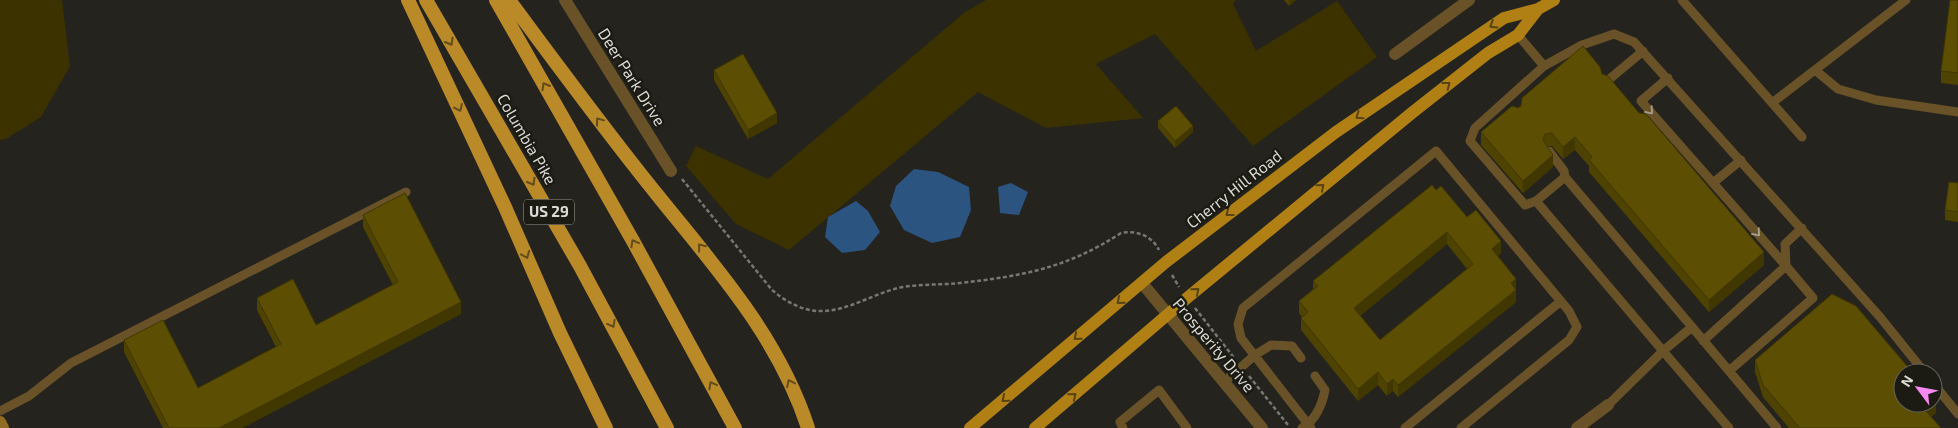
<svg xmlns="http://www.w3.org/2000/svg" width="1958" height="428" viewBox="0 0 1958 428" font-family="'Exo 2',sans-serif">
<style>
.green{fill:#3c3200}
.water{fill:#2b5480}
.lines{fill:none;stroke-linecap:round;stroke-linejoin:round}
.path{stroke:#787771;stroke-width:2.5;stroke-dasharray:4 2.5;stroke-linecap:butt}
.service{stroke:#695228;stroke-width:9}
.minor{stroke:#695228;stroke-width:12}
.tertiary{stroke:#695228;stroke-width:12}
.secondary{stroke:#916c22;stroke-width:12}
.primary{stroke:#b08014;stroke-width:12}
.trunk{stroke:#ba8a28;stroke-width:14}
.wall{fill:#4f4302;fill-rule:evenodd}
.shaded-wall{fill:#403701}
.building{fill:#5c4e02;stroke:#403701;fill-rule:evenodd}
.oneway{stroke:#574313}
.oneway2{stroke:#634c1c}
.oneway3{stroke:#a79c87}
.labels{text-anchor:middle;stroke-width:5;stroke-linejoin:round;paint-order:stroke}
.shield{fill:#1b1a13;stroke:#a1a09a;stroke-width:1}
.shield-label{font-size:15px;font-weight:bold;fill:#dad9d4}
.street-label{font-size:16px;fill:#dad9d4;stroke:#1b1a13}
</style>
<rect width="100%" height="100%" fill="#24231d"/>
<path class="green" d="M0,0h62l8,66 -29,51 -35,22 -6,1z
M986,0h250l-3,4 23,47 81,-50 40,56 -124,89 -98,-112 -59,30 47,54 -97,10 -68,-36 -189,158 -53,-26 -50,-58 10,-20 72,33 197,-167z"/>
<path class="water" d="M914,169l24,3 31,15 2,23 -11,27 -28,6 -28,-13 -14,-24 6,-20z
M1011,183l17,9 -9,23 -19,-2 -2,-26z
M856,201l12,10 12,21 -15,18 -23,3 -17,-16 3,-20z"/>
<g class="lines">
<path class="path" d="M682,179l90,111c14,12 32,22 51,21 28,-1 53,-19 80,-24 19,-3 38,-2 57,-4 63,-7 107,-15 161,-50 16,-3 31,3 38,17
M1172,275l7,12
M1195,308l40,51
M1249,376l39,49"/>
<path class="service" d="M1682,0l120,137
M1518,35l26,31 38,-21 32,-11 20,8 246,275 45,56
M1544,66l-69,62 -5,13 55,64 11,-4 127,150 -55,54
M1815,70l23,19 38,11 82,12
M1668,78l-27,23 145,165 -83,75
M1606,82l37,-31
M1772,103l134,-103
M1549,151l15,20 1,6
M1713,183l28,-23
M1536,201l29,-24 127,150
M1729,371l84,-73 -27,-32 -1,-22 17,-16
M1224,382l31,-27 16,-10 21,1 9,12
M1933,383l25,31
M0,411l29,-15 42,-33 335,-171
M1123,428l-3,-6 39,-32 28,38
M1302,428c14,-8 20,-23 23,-38l-10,-14
M1311,428l-70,-90 -3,-14 5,-16 193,-157 133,160 8,16 -8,13 -108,88
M1405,428l156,-127
M1729,428l-66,-77 29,-24 85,101"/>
<path class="minor" d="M565,0l106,171
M1395,54l74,-54
M1577,428l31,-23"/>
<path class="tertiary" d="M1142,283l120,145"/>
<path class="secondary" d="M0,422l3,6"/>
<path class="primary" d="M970,428l196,-166 170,-130 168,-114 34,-9 16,-9
M1035,428l152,-130 226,-186 75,-59 30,-18 20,-26"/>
<path class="trunk" d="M408,0l97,207 55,126 46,95
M426,0l154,266 87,162
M496,0l137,241 102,187
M509,0c49,66 98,133 150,197 58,72 120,141 149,231"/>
</g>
<path class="wall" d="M1284,0h12l-7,6z
M1958,0v85l-17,-2v-12z
M714,70l63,53 -29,16 -34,-59z
M1602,74l162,191 -55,47 -120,-140v-6l-14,-16 -12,9 -11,-13h-5l6,21 -30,26 -42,-48v-13l37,-24z
M1158,121l35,11 -18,16 -17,-20z
M1958,183v39l-13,-2v-10z
M1436,190l31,27 34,36 -3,3 18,23v23l-118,95 -5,-6 -6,5 -9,-11 -20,16 -57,-71v-12l1,-1 -3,-4v-12l14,-12v-8zM1447,244l20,25 -87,71 -20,-24z
M363,215l98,99 -219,114h-79l-39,-76v-12l74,48 78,-41 -19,-37v-12l59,27 77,-40 -30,-58z
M1755,360l181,53 -5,4 10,11h-152l-26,-31 -8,-25z"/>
<path class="shaded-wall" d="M1289,0h7l-7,6z
M777,113v10l-29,16v-9z
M1193,126v6l-18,16v-7z
M1575,137v13l-12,9v-12z
M1553,155v12l-30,26v-12z
M1447,232v12l-93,77v-13z
M1501,241v12l-9,8v-12z
M1764,252v13l-55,47v-12z
M1516,279v23l-118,95v-12z
M461,302v12l-219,114h-23z
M1378,372v13l-20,16v-12z
M1393,379v12l-6,5v-12z
M1936,401v12l-11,9v-12z"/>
<path class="building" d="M1950,0h8v73l-17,-2z
M1583,46l17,21 2,7 6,2 31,37 7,1 118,138 -55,48 -120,-140 3,-3 -17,-20 -12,10 -11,-14 -7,1 -2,6 10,15 -30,26 -42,-49 31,-26 6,2 3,-2 1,-8z
M743,54l34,59 -29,17 -34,-60z
M1176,106l17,20 -18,15 -17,-20z
M1949,182l9,1v29l-13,-2z
M1432,185l4,5 5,-4 26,31 9,-7 25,31 -9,8 24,30 -5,4 5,7 -118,95 -5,-6 -6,5 -9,-12 -20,17 -57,-71 7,-6 -9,-11 19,-15 -5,-5zM1447,232l26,32 -93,76 -26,-32z
M405,193l56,109 -242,126h-50l-45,-88 39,-20 35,68 83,-44 -24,-46 36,-19 23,46 82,-43 -35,-67z
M1832,294l24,12 57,67h-10v30h30v-6l3,4 -11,9 16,18h-141l-37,-43 -8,-25z"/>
<defs><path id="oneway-chevron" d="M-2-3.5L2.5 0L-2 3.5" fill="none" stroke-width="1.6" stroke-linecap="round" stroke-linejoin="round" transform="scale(1.25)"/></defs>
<g class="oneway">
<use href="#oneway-chevron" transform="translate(1493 25) rotate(148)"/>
<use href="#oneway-chevron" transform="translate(1447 85) rotate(-38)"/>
<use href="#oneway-chevron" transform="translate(1359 116) rotate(145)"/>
<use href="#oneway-chevron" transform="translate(1321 187) rotate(-40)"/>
<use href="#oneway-chevron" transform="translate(1229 213) rotate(142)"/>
<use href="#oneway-chevron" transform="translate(1196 291) rotate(-40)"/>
<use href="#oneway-chevron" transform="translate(1120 301) rotate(140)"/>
<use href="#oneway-chevron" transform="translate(1077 337) rotate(140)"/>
<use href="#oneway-chevron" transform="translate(1073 396) rotate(-40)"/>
<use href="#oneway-chevron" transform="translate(1005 399) rotate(140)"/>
</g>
<g class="oneway2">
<use href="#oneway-chevron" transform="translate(450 42) rotate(60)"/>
<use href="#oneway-chevron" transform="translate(545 86) rotate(-120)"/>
<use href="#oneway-chevron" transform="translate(459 108) rotate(65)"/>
<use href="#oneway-chevron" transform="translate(599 121) rotate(-127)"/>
<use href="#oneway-chevron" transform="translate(532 182) rotate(60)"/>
<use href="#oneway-chevron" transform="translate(634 243) rotate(-119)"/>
<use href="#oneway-chevron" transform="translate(701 247) rotate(-128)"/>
<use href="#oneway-chevron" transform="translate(526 255) rotate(67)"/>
<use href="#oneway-chevron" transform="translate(612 324) rotate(61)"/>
<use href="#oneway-chevron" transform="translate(790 383) rotate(-115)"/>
<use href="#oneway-chevron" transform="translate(712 385) rotate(-119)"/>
</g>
<g class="oneway3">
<use href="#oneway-chevron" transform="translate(1650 111) rotate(49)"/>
<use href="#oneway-chevron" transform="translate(1757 233) rotate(49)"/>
</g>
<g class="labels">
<rect class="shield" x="524" y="199.5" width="50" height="25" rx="4"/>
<g class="shield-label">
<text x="549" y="217">US 29</text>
</g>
<g class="street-label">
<text transform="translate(632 77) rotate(58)" y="6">Deer Park Drive</text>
<text transform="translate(527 139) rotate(60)" y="6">Columbia Pike</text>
<text transform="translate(1234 189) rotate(-38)" y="6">Cherry Hill Road</text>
<text transform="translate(1214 345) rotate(50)" y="6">Prosperity Drive</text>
</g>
</g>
<g transform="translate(1918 388) rotate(302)"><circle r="24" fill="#1b1a13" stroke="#676660"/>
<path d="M0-4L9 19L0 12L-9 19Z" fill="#f589ef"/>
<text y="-8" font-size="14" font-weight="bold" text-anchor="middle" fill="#dad9d4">N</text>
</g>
</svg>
